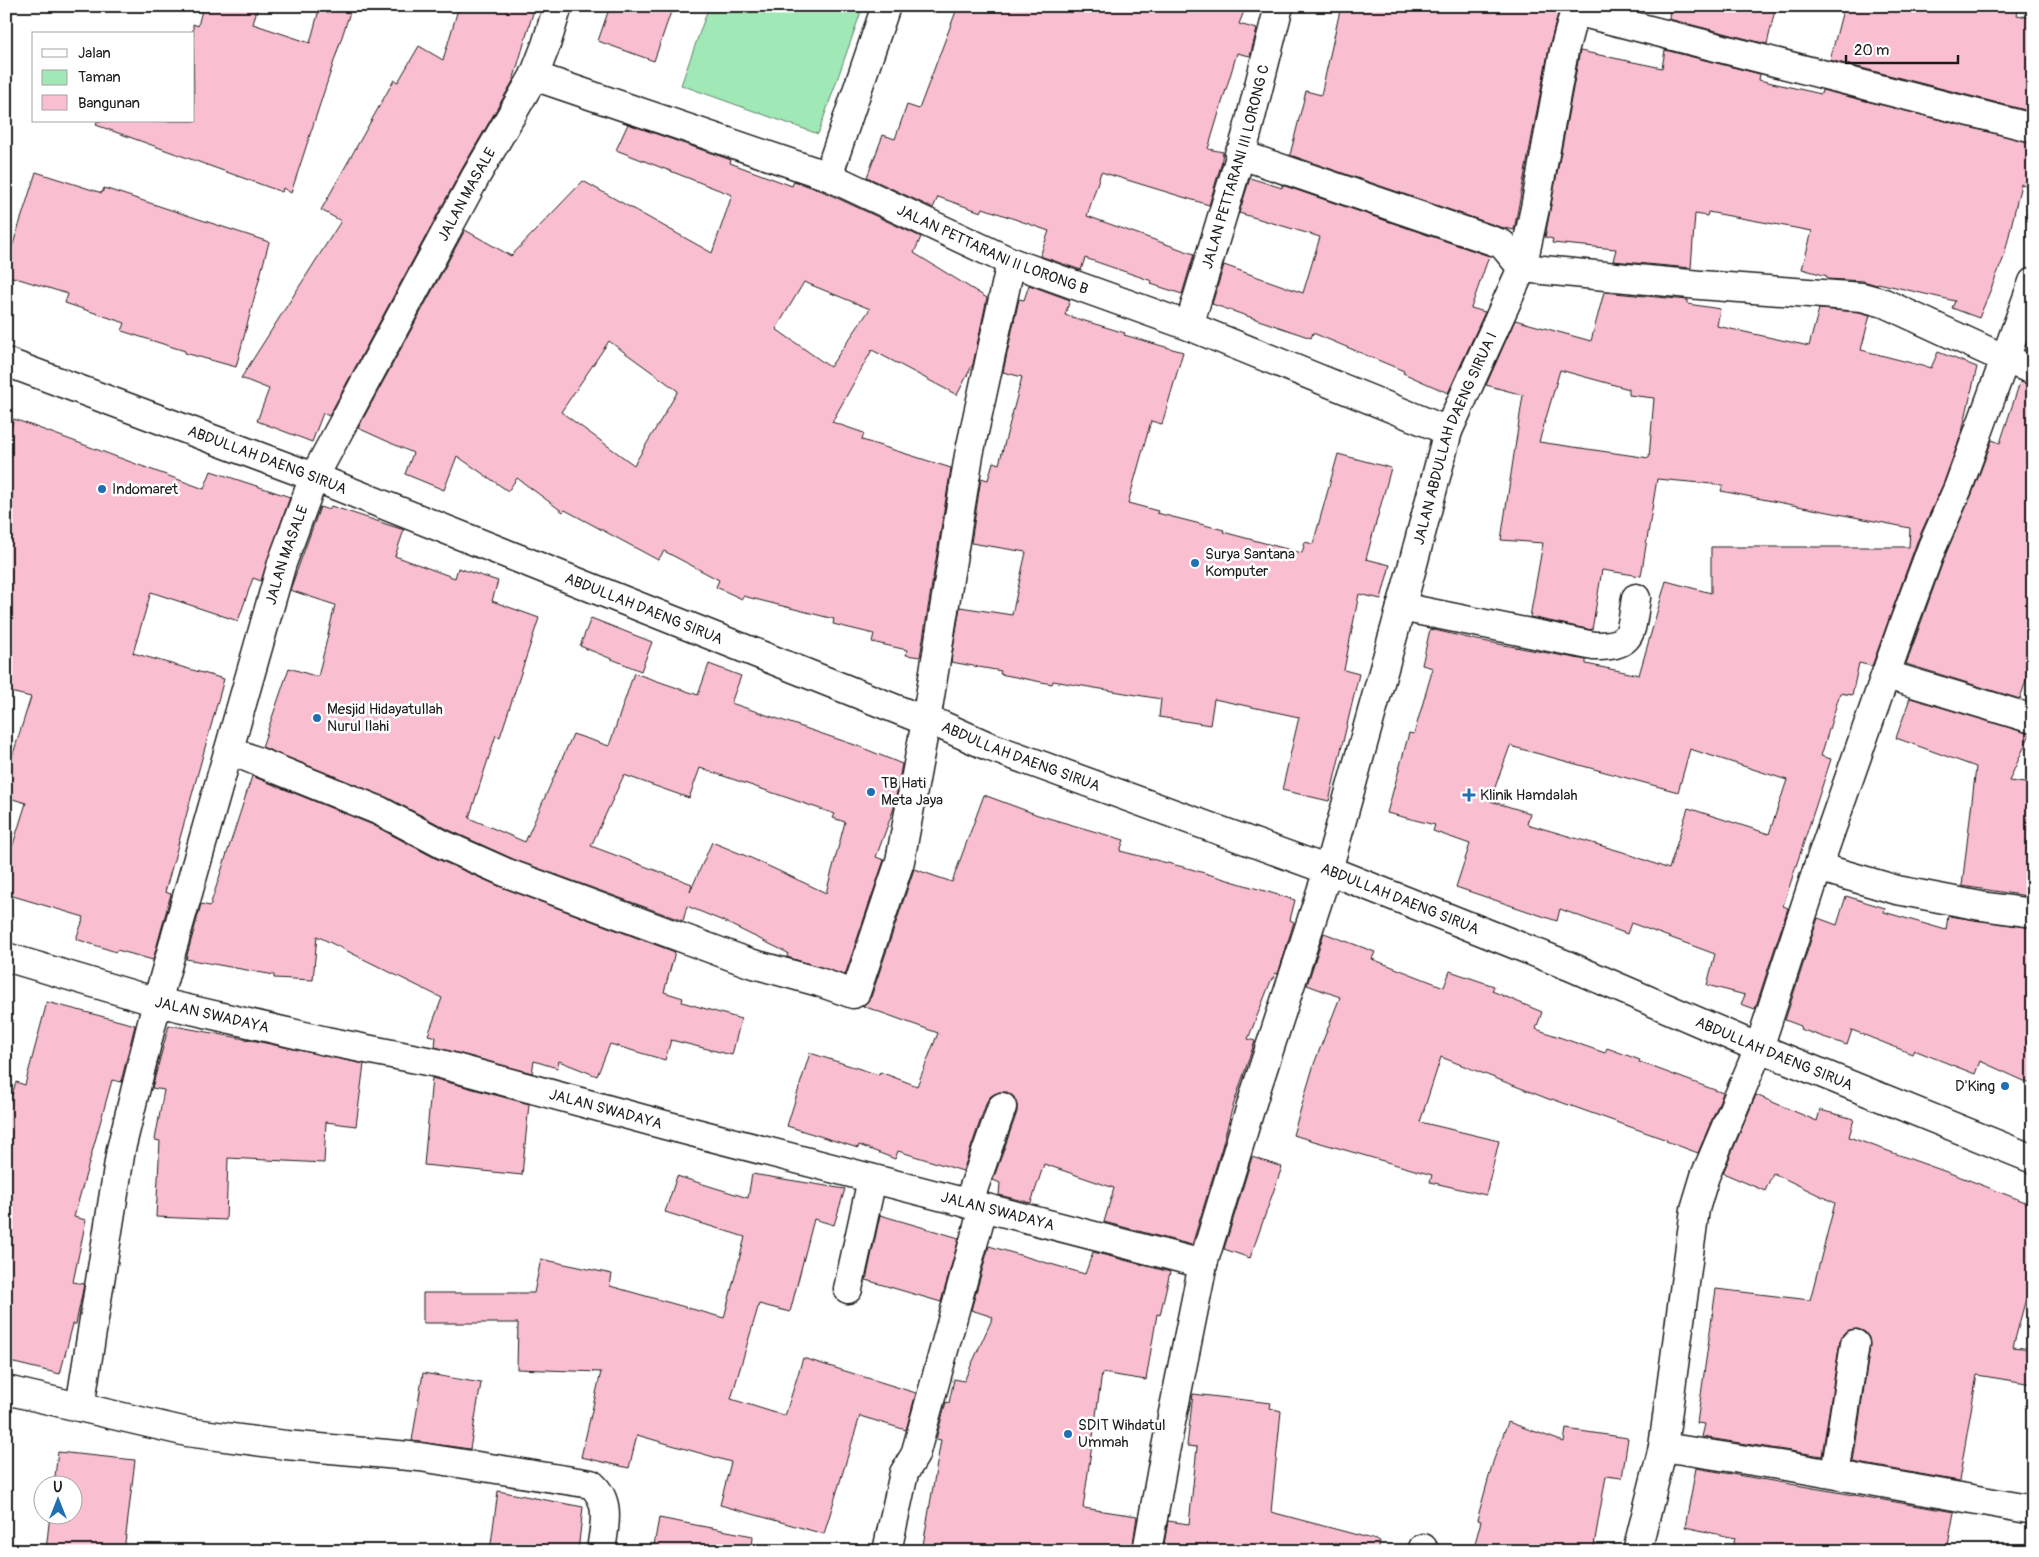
<svg xmlns="http://www.w3.org/2000/svg" width="2039" height="1557" viewBox="0 0 2039 1557" font-family="Pangolin,sans-serif">
<style>
.green{fill:#a0e8b6;stroke:#5e8269}
.building{fill:#f9bfd1;stroke:#1c1c1c;fill-rule:evenodd}
.lines{fill:none;stroke-linecap:round;stroke-linejoin:round}
.street-casing{stroke:#1c1c1c;stroke-width:31}
.secondary-casing{stroke:#1c1c1c;stroke-width:31}
.street{stroke:#fff;stroke-width:28}
.secondary{stroke:#fff;stroke-width:28}
.poi-dot{fill:#1f6fb2;stroke:#fff;stroke-width:2}
.labels{text-anchor:middle;stroke-width:5;stroke-linejoin:round;paint-order:stroke}
.street-label{font-size:15px;fill:#1c1c1c;stroke:#fff}
.poi-label{font-size:15px;fill:#1c1c1c;stroke:#fff;text-anchor:start}
</style>
<rect width="100%" height="100%" fill="#fff"/>
<filter id="ink" filterUnits="userSpaceOnUse"><feTurbulence type="fractalNoise" baseFrequency=".02" numOctaves="2"/><feDisplacementMap in="SourceGraphic" scale="10" xChannelSelector="R" yChannelSelector="G"/><feConvolveMatrix kernelMatrix="1 2 1 2 8 2 1 2 1" color-interpolation-filters="sRGB"/></filter>
<g filter="url(#ink)">
<path class="green" d="M709,6h154l-45,128 -137,-49z"/>
<path class="building" d="M203,6h55l-5,18 57,19 10,-37h32l-61,187 -8,-5 -1,4 -186,-67 1,-4h97l-1,-97 5,2z
M459,6h76l-22,75 -51,88 -133,247 -6,-3 -11,29 -55,-21 12,-32 -28,-11 100,-157 -20,-11 73,-130 4,2 21,-36 24,14z
M610,6h63l-19,55 -56,-20z
M958,6h288l-7,18 18,5 -7,27 -13,-3 -29,96 15,3 -2,13 -12,40 -108,-33 -14,44 107,38 -12,40 -31,-10 1,-3 -67,-23 -4,12 -41,-14 9,-25 -66,-23 -2,4 -43,-15 -5,11 -66,-31 16,-42 12,4 12,-34 12,4z
M1341,6h219l-11,42 -35,182 -14,-3 -210,-72 16,-64 15,4z
M1670,6h89l16,4 -8,34 -98,-25z
M1844,6h175l-2,9 16,3v94l-203,-52z
M1665,50l95,24 -1,6 62,14 1,-4 211,53v44l-12,-3 -17,73 -25,61 -27,-10 3,-7 -77,-18 -1,2 -14,-4 -36,-2v-3l-25,-7 10,-38 -104,-19 -1,4 -12,-2 -4,54 -78,-7 3,-12 -64,-6 1,-4 -8,-2 35,-186 82,17z
M628,124l103,36 -1,3 62,23 2,-5 28,10 99,46 -7,16 73,45 -14,66 -16,31 -85,-45 -40,72 32,11 -2,7 89,28 -31,189 -14,-2 1,-5 -35,-8 2,-8 -41,-10 1,-5 -91,-23 -1,3 -26,-12 3,-7 -55,-29 -6,9 -93,-50 -2,2 -46,-34 -9,13 -51,-35 -13,34 -39,-16 8,-21 -55,-25 107,-198 46,26 72,-75 129,72 20,-58 -116,-45zM804,282l66,27 -40,58 -54,-38zM609,341l69,50 -44,74 -73,-53z
M36,172l66,21 2,-5 165,54 -33,125 -51,-14v-2l-63,-20 3,-8 -60,-20 3,-9 -62,-19v-9z
M1250,178l32,10v-3l207,71 -18,52 14,4 -37,81 -45,-20 1,-2 -91,-38 -2,5 -99,-34 12,-39 79,28 17,-56 -81,-24z
M1029,285l41,15 -5,15 60,18 -1,2 59,17 -21,72 -11,-3 -23,82 30,8 -1,2 67,17 -1,2 79,21 3,-11 8,2 25,-90 53,14 -25,91 24,6 -9,34 -22,-5 -15,76 15,4 -30,127 -47,-11 17,-73 -85,-18 -4,26 -51,-8 2,-18 -108,-18 -1,3 -52,-10 1,-3 -50,-9 9,-55 52,8 14,-63 -55,-9 10,-65 7,2 5,-18 6,2 23,-87 -19,-5 16,-73 5,1z
M1604,292l84,8v4l32,5 -3,17 92,20 10,-37 40,3 11,3 -9,35 70,18 7,-16 39,15 -15,65 -18,50 -27,60 -45,124 -13,-3 -7,32 -12,-2 -19,63 10,3 -48,147 5,2 -33,101 -14,-5 4,-9 -38,-10 8,-31 -84,-31 -4,11 -67,-25 -3,12 -101,-34 14,-43 -37,-13 2,-6 -48,-12 22,-80 5,1 19,-66 -11,-3 8,-36 47,11 109,20v4l53,11 27,-94 45,12v-46h198l1,-19 -189,-37 2,-6 -66,-6 -16,97 -39,-6 -10,60 -62,-13 13,-74 -42,-3 22,-145 -37,-10 29,-65 76,21zM1560,370l69,19v6l25,3 -5,60 -110,-16zM1510,746l168,46 12,-43 97,31 -18,54 -81,-26 -19,61 -46,-17 -96,-28 3,-11 -40,-12z
M2020,382l13,3v273l-13,41 -114,-35 40,-111 26,-59 20,-54 8,3z
M14,419l190,70 7,-18 79,26 -29,84 -8,-3 -15,43 -87,-29 -18,61 91,26 -59,213 6,2 -18,66 -36,-10 -1,2 -40,-13 8,-22 -78,-23v-27l20,-64 -20,-6v-21l25,-79 -25,-6v-251z
M331,506l73,24 -9,26 60,22 3,-10 40,13 -6,20 47,17 -39,119 -4,-2 -27,83 56,24 48,-108 36,12 25,-73 64,22 11,-31 32,12 -10,27 127,43 44,18 -8,44 -18,49 8,3 -39,115 -58,-18 1,-4 -65,-32 -36,-15 -4,15 -170,-62 -64,-29 -63,-33 -124,-50 27,-79 29,9 17,-72 -45,-15 30,-83 9,3zM700,768l135,46 -2,4 12,4 -19,71 -75,-35 -39,-16 -22,50 2,-8 -101,-38 33,-71 65,23z
M591,618l61,24 -11,29 -61,-25z
M1910,698l120,36 -21,47 24,3v64l-6,48 -65,-10 14,-119 -80,-29z
M252,776l121,49 62,33 66,29 174,65 -11,40 19,6 -1,4 59,17 -9,36 -61,-15 -6,20 -55,-16 -13,32 -38,-15 -2,7 -23,-7 -2,12 -97,-26 1,-10 -8,-2 14,-37 -125,-62 -4,44 -39,-2v-3l-88,-16 15,-55 9,2z
M984,795l54,20 86,25 -4,11 71,18 104,31 -5,20 4,2 -16,52 -3,-1 -1,6 -2,-1 -24,61 7,2 -23,68 -10,38 -30,98 -88,-23 10,-34 -70,-24 -13,39 -32,-8 1,-12 -7,-3 24,-68v-7l-3,-8 -7,-5h-8l-8,4 -4,5 -24,70 -65,-20 -3,8 -36,-14 -1,3 -71,-22 23,-73 69,22 1,-3 37,14 21,-53 -75,-27 8,-9 43,-128 38,13z
M1846,896l39,12 -1,4 62,18 2,-14 85,12v157l-53,-24 -5,13 -61,-24 -2,4 -60,-24 -5,15 -47,-16 1,-3 -16,-6 33,-102 19,7z
M1324,933l51,19 -3,7 72,28 6,-16 44,15 -2,5 50,21 -6,17 69,24 2,-5 33,12 -1,2 84,31 -25,60 -32,-12 1,-1 -115,-41 -1,1 -110,-43 -21,65 79,19 -13,54 -56,-13 2,-7 -139,-40 21,-71 26,-67 -33,-12z
M47,1002l88,23 -14,57 -9,-2 -38,137 12,3 -13,62 11,2 -8,40h-3l-13,50 -54,-13v-248l10,-31 9,3z
M169,1025l87,16 108,23 -8,62 -30,-4 -2,41 -96,-5 -2,62 -70,-3 4,-76 -5,-1 9,-50 -12,-2z
M432,1078l97,26 -7,71 -98,-10z
M1756,1095l61,26 3,-11 34,9 -5,18 120,43 64,25v67l-20,75 20,2v35l-56,-9 -18,106 -106,-19 17,-116 -1,-8 -4,-6 -7,-3 -9,1 -6,4 -3,7 -18,115 -120,-19 3,-13 -8,-1 19,-134 94,11 25,-97 -62,-30 -8,18 -42,-18z
M1252,1157l30,10 -32,91 -26,-9z
M752,1174l93,15 -11,36 -20,-6 -24,93 -31,-8 -28,95 54,17 18,-58 113,35 -10,37 -46,-14 -36,118 -104,-29 11,-43 -94,-27 -8,33 -48,-11 20,-85 -84,-3 1,-46h-95v-30h111l7,-34 71,15 -2,12 114,32 21,-81 -80,-25 12,-36 71,22z
M880,1215l79,23 -18,64 -75,-22z
M989,1246l96,28 8,-22 77,20 -10,43 -3,-1 -11,66 -44,-7 -19,135 54,8 -5,35h-210l19,-111 -5,-1 10,-37 3,1 5,-24 10,2 29,-64 -22,-7z
M423,1373l58,10 -11,66 -58,-8z
M1193,1394l78,9 -1,5 11,3 -10,101 109,29 -2,10h-215l5,-30 21,3 8,-77 -10,-1z
M1508,1422l56,20 2,-13 62,9 -6,40 -16,-2 -13,75h-120l8,-30 -4,-1 16,-58z
M58,1452l77,8 -11,91h-78l4,-37h22v-30h-18z
M1696,1468l258,44 -7,39h-215l3,-13 -50,-11z
M498,1491l85,16 -5,44h-88z
M659,1518l94,18 -1,15h-99z"/>
<g class="lines">
<g class="street-casing">
<g id="street">
<path d="M1575,11l458,117"/>
<path id="s1" d="M534,76l294,100 183,86 178,64 259,105"/>
<path d="M1239,154l263,90 20,24 178,17 162,12 22,6 121,56 28,11"/>
<path d="M828,176l58,-170"/>
<path id="s2" d="M1189,326l57,-189 33,-131"/>
<path d="M1401,607l193,39c41,0 36,-13 42,-48"/>
<path d="M1887,675l146,44"/>
<path d="M229,750l151,61 62,33 65,29 243,90 69,19 34,12 3,-2 44,-131 26,-140 43,-266 42,-193"/>
<path d="M1818,867l79,23 84,16 52,7"/>
<path id="s3" d="M6,957l151,45 169,39 111,22 228,62 538,139"/>
<path d="M968,1204l34,-97"/>
<path d="M848,1289l24,-110"/>
<path d="M6,1390l181,42 99,13 134,12 171,27c21,18 13,42 10,67"/>
<path id="s4" d="M80,1407l41,-258 36,-147 125,-439 32,-86 162,-301 58,-100 12,-31 12,-39"/>
<path d="M1663,1447l135,21 235,42"/>
<path d="M1835,1474l20,-130"/>
<path d="M887,1551l17,-78 11,-18 68,-247"/>
<path id="s5" d="M1147,1551l18,-99 38,-188 52,-171 73,-223 85,-306 35,-133 74,-163 13,-60 29,-157 12,-45"/>
<path d="M1422,1551l1,-3"/>
<path d="M1637,1551l26,-104 32,-238 10,-33 54,-128 59,-181 84,-239 30,-81 26,-59 75,-206"/>
</g>
</g>
<g class="secondary-casing">
<g id="secondary">
<path id="s6" d="M6,362l308,115 612,244 15,4 47,21 340,124 241,96 190,82 274,111"/>
</g>
</g>
<use href="#street" class="street"/>
<use href="#secondary" class="secondary"/>
</g>
</g>
<g class="poi-dot">
<circle cx="102" cy="489" r="5"/>
<circle cx="1195" cy="563" r="5"/>
<circle cx="317" cy="718" r="5"/>
<circle cx="871" cy="792" r="5"/>
<path d="M1466.5 787.5h5v5h5v5h-5v5h-5v-5h-5v-5h5z"/>
<circle cx="2005" cy="1086" r="5"/>
<circle cx="1068" cy="1434" r="5"/>
</g>
<g class="labels">
<g class="street-label">
<text dy="5" stroke="none"><textPath href="#s2" startOffset="166">JALAN PETTARANI III LORONG C</textPath></text>
<text dy="5" stroke="none"><textPath href="#s4" startOffset="1282">JALAN MASALE</textPath></text>
<text dy="5" stroke="none"><textPath href="#s1" startOffset="491">JALAN PETTARANI II LORONG B</textPath></text>
<text dy="5" stroke="none"><textPath href="#s5" startOffset="1156">JALAN ABDULLAH DAENG SIRUA I</textPath></text>
<text dy="5" stroke="none"><textPath href="#s6" startOffset="279">ABDULLAH DAENG SIRUA</textPath></text>
<text dy="5" stroke="none"><textPath href="#s4" startOffset="878">JALAN MASALE</textPath></text>
<text dy="5" stroke="none"><textPath href="#s6" startOffset="684">ABDULLAH DAENG SIRUA</textPath></text>
<text dy="5" stroke="none"><textPath href="#s6" startOffset="1089">ABDULLAH DAENG SIRUA</textPath></text>
<text dy="5" stroke="none"><textPath href="#s6" startOffset="1494">ABDULLAH DAENG SIRUA</textPath></text>
<text dy="5" stroke="none"><textPath href="#s3" startOffset="214">JALAN SWADAYA</textPath></text>
<text dy="5" stroke="none"><textPath href="#s6" startOffset="1899">ABDULLAH DAENG SIRUA</textPath></text>
<text dy="5" stroke="none"><textPath href="#s3" startOffset="619">JALAN SWADAYA</textPath></text>
<text dy="5" stroke="none"><textPath href="#s3" startOffset="1024">JALAN SWADAYA</textPath></text>
</g>
<g class="poi-label">
<text x="112" y="494">Indomaret</text>
<text x="1205" y="559">Surya Santana<tspan x="1205" dy="17">Komputer</tspan></text>
<text x="327" y="714">Mesjid Hidayatullah<tspan x="327" dy="17">Nurul Ilahi</tspan></text>
<text x="881" y="788">TB Hati<tspan x="881" dy="17">Meta Jaya</tspan></text>
<text x="1480" y="800">Klinik Hamdalah</text>
<text x="1995" y="1091" text-anchor="end">D'King</text>
<text x="1078" y="1430">SDIT Wihdatul<tspan x="1078" dy="17">Ummah</tspan></text>
</g>
</g>
<rect width="2039" height="1557" fill="none" stroke="#fff" stroke-width="25"/>
<rect x="12" y="12" width="2014" height="1532" fill="none" stroke="#1c1c1c" stroke-width="2" filter="url(#ink)"/>
<rect x="32" y="32" width="162" height="90" fill="#ffffff" stroke="#a4a4a4"/>
<rect x="42" y="49" width="25" height="8" fill="#ffffff" stroke="#a4a4a4"/>
<text x="78" y="58" font-size="15" fill="#1c1c1c">Jalan</text>
<rect x="42" y="70" width="25" height="15" fill="#a0e8b6" stroke="#a4a4a4"/>
<text x="78" y="82" font-size="15" fill="#1c1c1c">Taman</text>
<rect x="42" y="95" width="25" height="15" fill="#f9bfd1" stroke="#a4a4a4"/>
<text x="78" y="108" font-size="15" fill="#1c1c1c">Bangunan</text>
<g transform="translate(58 1500)"><circle r="24" fill="#ffffff" stroke="#a4a4a4"/>
<path d="M0-4L9 19L0 12L-9 19Z" fill="#1f6fb2"/>
<text y="-8" font-size="14" font-weight="bold" text-anchor="middle" fill="#1c1c1c">U</text>
</g>
<path d="M1846 55v8h112v-8" fill="none" stroke="#1c1c1c" stroke-width="2.5"/>
<text x="1854" y="55" font-size="15" fill="#1c1c1c" stroke="#ffffff" stroke-width="4" paint-order="stroke">20 m</text>
</svg>
